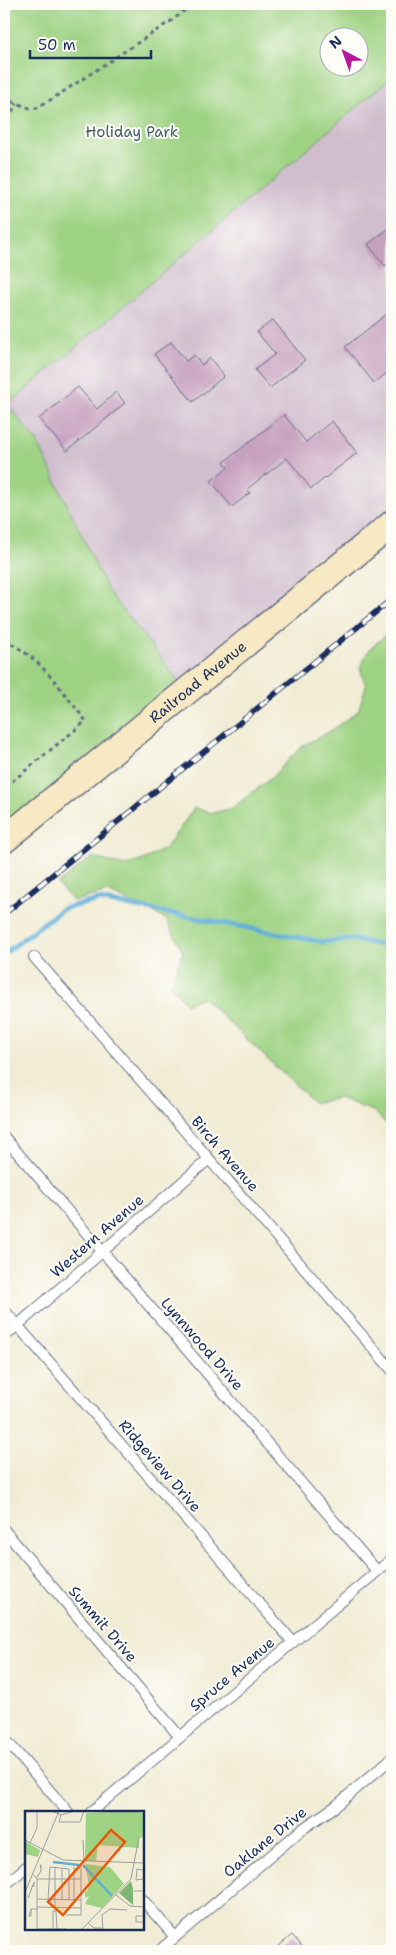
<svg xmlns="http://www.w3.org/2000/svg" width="396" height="1955" viewBox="0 0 396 1955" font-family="'Shantell Sans',sans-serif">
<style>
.industrial{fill:#d0bdce}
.green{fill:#9fd384;stroke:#5d8171;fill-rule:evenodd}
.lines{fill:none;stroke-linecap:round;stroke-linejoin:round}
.stream{stroke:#5eafd9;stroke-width:5}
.building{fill:#c7a0c0}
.lane-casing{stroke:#667187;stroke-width:12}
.secondary-casing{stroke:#667187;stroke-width:29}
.path{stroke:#667187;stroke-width:3;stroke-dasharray:4 4;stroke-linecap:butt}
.lane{stroke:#fff;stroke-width:10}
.secondary{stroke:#f7e9c3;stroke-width:26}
.rail-casing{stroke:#1b2f5e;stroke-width:5.5}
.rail{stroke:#fdfcf7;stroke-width:4;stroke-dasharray:11;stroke-linecap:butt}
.labels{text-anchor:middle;stroke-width:4;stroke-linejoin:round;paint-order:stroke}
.park-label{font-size:15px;fill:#436069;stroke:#fdfcf7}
.street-label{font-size:15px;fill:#1b2f5e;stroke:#fdfcf7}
.inset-river{fill:none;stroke:#5eafd9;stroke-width:2.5}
.inset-road{fill:none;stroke:#9ba0a5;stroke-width:1}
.view{fill:#e8590c;fill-opacity:0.15;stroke:#e8590c;stroke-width:2.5}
.inset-edge{fill:none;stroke:#1b2f5e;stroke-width:2.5}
</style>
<rect width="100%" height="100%" fill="#fdfcf7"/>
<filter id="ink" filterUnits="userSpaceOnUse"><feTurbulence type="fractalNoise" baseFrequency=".02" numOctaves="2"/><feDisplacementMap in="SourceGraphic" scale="10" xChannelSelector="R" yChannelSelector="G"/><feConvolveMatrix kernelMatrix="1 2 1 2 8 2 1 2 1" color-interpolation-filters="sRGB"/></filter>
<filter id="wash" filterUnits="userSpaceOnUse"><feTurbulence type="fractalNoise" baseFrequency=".0096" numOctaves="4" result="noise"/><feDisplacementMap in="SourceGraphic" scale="20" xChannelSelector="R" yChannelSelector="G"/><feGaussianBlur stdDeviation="1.12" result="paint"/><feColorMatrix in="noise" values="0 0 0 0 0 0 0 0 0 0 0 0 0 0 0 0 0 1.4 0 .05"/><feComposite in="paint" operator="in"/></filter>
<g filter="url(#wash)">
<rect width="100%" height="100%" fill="#f1ecd4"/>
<path class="industrial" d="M392,77v449l-205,165 -79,-100 -71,-150 -29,-36z"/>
<path class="green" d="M4,4h388v73l-384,328 29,36 71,150 79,100 -174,141 -9,-12zM328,38h30v30h-30z
M392,629v501l-17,-18 -36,-14 -25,5 -112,-106 -16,7 -15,-19 12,-34 -17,-32 -58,-27 -35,9 -16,-17 35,-27 32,9 19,-6 23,-12 28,-40 19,5 19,-5 38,-29 32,-33 27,-14 29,-21 8,-25 -6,-18 9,-18z"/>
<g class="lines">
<path class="stream" d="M4,954l58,-45 37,-9 224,42 28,-3 41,8"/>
</g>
<g id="blocks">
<path class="building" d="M392,226v34l-7,6 -17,-22z
M392,310v59l-18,14 -29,-36z
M273,320l32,40 -35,28 -15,-18 20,-16 -18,-22z
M171,342l15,19 8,-6 8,10 8,-7 14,18 -31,26 -39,-48z
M78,387l19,22 19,-17 9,11 -58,48 -28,-32z
M284,415l22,27 26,-21 25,32 -46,36 -24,-31 -40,31 3,4 -18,14 -21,-26 17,-14 -4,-5z
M292,1935l14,16h-33z"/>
</g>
</g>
<g filter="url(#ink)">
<use href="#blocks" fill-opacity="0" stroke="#667187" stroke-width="1"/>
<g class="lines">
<g class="lane-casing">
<path id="lane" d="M34,957l358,413
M4,1137l373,434
M4,1310l289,332
M4,1337l205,-178
M4,1530l176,207
M4,1738l64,74
M91,1812l301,-253
M4,1886l22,-19
M142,1899l33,38
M159,1951l142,-121 35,-24 56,-48"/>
</g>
<g class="secondary-casing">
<g id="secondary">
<path id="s1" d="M4,840l388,-316"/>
</g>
</g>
<path class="path" d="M4,99l26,9h6l16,-9 122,-80 19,-15
M8,119l9,-16
M4,640c37,17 57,50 82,81l-82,67"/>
<use href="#lane" class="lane"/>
<use href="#secondary" class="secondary"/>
<g class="rail-casing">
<path id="rail" d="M4,914l388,-315"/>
</g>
<use href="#rail" class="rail"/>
</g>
</g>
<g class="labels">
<g class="park-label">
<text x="132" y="137">Holiday Park</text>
</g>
<g class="street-label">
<text dy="5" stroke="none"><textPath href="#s1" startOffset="250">Railroad Avenue</textPath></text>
<text transform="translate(225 1154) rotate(49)" y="5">Birch Avenue</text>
<text transform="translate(97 1236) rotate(-41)" y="5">Western Avenue</text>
<text transform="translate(202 1344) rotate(49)" y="5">Lynnwood Drive</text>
<text transform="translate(160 1466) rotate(49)" y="5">Ridgeview Drive</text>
<text transform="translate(103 1624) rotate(49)" y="5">Summit Drive</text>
<text transform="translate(232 1674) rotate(-40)" y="5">Spruce Avenue</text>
<text transform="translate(265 1842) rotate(-39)" y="5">Oaklane Drive</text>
</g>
</g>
<g transform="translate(25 1811)">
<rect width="119" height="119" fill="#f1ecd4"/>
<path d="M103,0l16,2v24l-5,1v10l-41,-3 -2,16h-11l1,-48zM0,30l15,9 -2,7 -13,-3zM60,53l25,3 14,17 -22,24 -17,-4 4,-8 -4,2v-7l2,1 2,-8z" fill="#9fd384"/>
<path d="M106,70l2,8v16l-14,-12z" fill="#7fb572"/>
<path class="inset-river" d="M28,51l26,3M58,54l29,31"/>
<path class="inset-road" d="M27,0l9,4 14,-4M36,4l-2,7h21l4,-11M0,29l38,20 81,3M58,29l1,21M5,32l7,-15v-17M118,59l-6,-1 -1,11 7,-1M7,63l5,4v52M12,66l4,-6v-6h-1l1,3M12,68h44M109,80h10v6M0,81l34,-81M91,84l14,11 14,1M4,85l-1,2 6,-16v5M12,88l44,1M23,89l2,-33 19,2v31M37,89v-32M49,89v-33M12,96l44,1M30,96v-39M6,98l-2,7h2v-7h6M77,103l1,16M41,104h15v-49M77,104l8,-6 17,1M119,105h-8v6h8M63,112l6,5h9M12,118h29M28,118v-18h3l1,18M56,119l50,-51 8,-42"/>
<path class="view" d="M86,19l14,12 -62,73 -15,-13z"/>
<rect width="119" height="119" class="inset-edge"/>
</g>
<rect width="396" height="1955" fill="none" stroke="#fdfcf7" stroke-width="20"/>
<g transform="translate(344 52) rotate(319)"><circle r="24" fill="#fdfcf7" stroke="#a3aaba"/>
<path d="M0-4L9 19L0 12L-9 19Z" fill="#b5179e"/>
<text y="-8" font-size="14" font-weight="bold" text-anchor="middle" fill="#1b2f5e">N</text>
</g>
<path d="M30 50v8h121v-8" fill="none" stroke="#1b2f5e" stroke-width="2.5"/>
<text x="38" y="50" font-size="15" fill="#1b2f5e" stroke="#fdfcf7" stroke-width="4" paint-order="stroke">50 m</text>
</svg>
